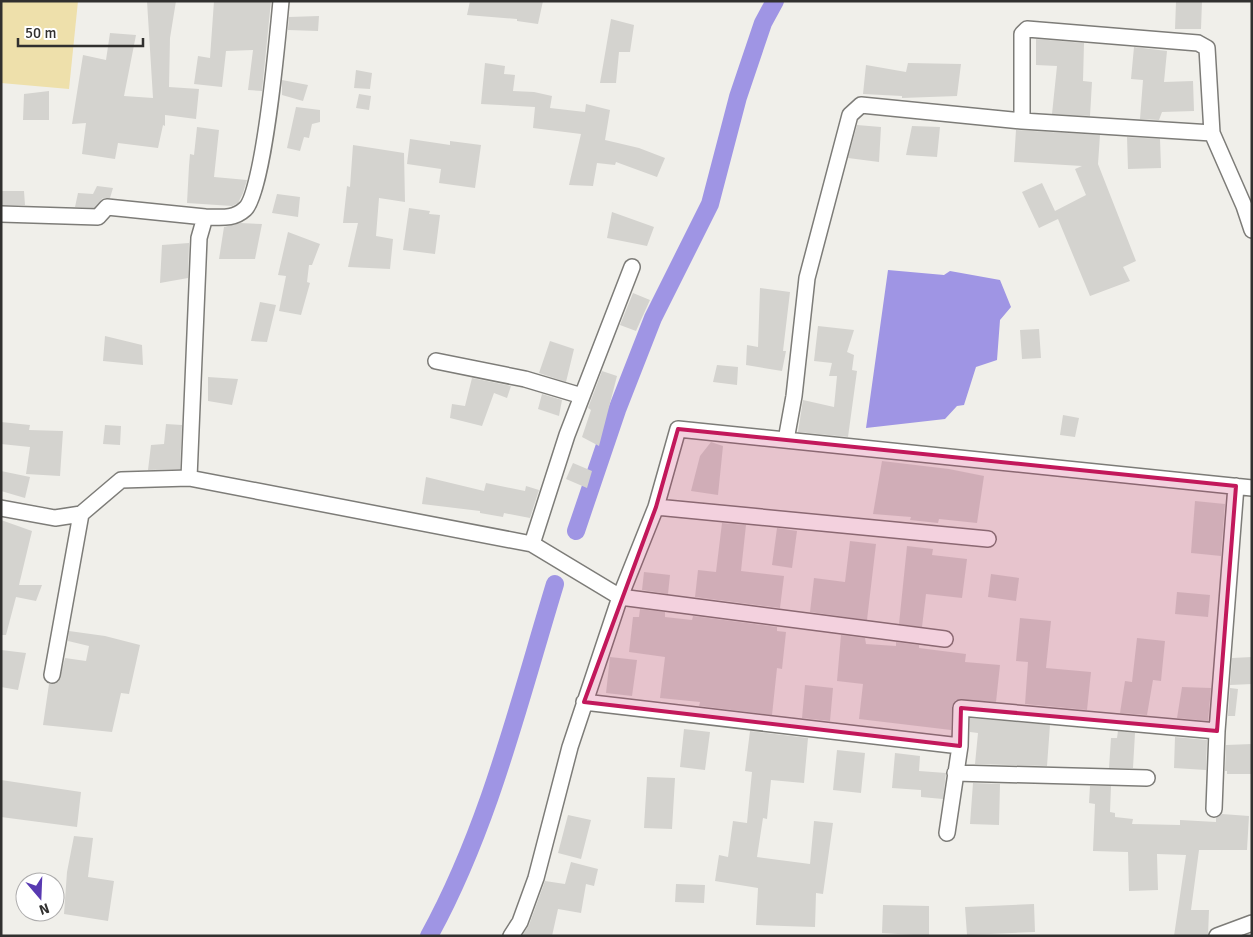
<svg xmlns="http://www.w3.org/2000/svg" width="1253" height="937" viewBox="0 0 1253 937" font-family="Signika,sans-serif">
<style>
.green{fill:#eee0ab}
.water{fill:#9f95e4}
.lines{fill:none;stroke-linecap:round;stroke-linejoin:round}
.canal{stroke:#9f95e4;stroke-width:18}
.building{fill:#d4d3cf}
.street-casing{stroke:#7d7c78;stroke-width:18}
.street{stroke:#fff;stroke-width:15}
.marked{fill:#c2185b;fill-opacity:0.2;stroke:#c2185b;stroke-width:4;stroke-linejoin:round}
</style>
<rect width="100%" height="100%" fill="#f0efea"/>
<path class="green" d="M1,1h77l-9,88 -68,-6z"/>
<path class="water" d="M888,270l56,5 6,-4 50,9 11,27 -11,13 -3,40 -21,7 -12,38 -7,1 -12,13 -79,9z"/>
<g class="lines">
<path class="canal" d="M576,531l41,-121 36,-92 57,-114 28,-107 25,-74 12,-22
M429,936c60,-109 90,-234 126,-352"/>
</g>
<path class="building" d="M147,1h29l-6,37 -1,49 30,2 -3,30 -31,-4v11l-2,-1 -5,23 -40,-5 -3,16 -33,-5 4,-31 -14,1 11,-69 23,5 4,-27 26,2 -12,61 29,2z
M214,1h57l-9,90 -14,-1 5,-40 -27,1 -4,36 -28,-3 4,-28 12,2z
M470,1h73l-5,23 -21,-3v-2l-50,-4z
M1202,1l-1,28h-26l1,-27z
M319,16l-1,15 -30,-1 1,-13z
M611,19l23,6 -4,27h-11l-3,31h-16z
M1036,39l48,4 -1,38 9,1 -2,34 -38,-2 5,-48 -21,-1z
M1134,47l33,4 -3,31 29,-1 1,30 -32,1 -3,8 -19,-1 3,-39 -12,-1z
M485,63l20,3 -1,8 11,1 -2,16 21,1 18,4 -2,12 35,4 1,-8 24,6 -5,30 34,8 26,10 -8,19 -41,-15 -1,3 -18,-2 -4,23 -24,-1 12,-51 -48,-6 2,-21 -54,-3z
M908,63l53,1 -4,32 -55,2v-2l-39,-2 3,-29 40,7z
M356,70l16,3 -2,16 -16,-1z
M282,80l26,5 -5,16 -21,-6z
M49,91v29h-26l1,-26z
M359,94l12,2 -2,14 -13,-2z
M296,107l24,3v12l-8,2 -3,14 -5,-1 -4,14 -13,-3z
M857,125l24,2 -2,35 -31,-4z
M912,126l28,1 -3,30 -31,-2z
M197,127l22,3 -5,47 33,3 -4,13 -5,10 -6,3 -45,-3 2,-37 1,-12 4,1z
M1016,130l84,5 -2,29 38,97 -13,6 7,14 -40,15 -32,-77 -19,9 -17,-36 20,-9 13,28 31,-16 -11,-26 7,-3 -68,-4z
M1127,137l33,2 1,29 -33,1z
M410,139l40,6v-4l31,4 -6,43 -36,-5 2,-14 -34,-5z
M353,145l51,8 1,49 -26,-4 -3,38 17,3 -3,30 -42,-2 10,-44h-15l4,-37 3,1z
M97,186l16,2 -3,10h-7l-9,10 -19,-1 3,-14 15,1z
M1,191h23l1,14h-24z
M277,194l23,3 -2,20 -26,-4z
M409,208l21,3 -1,3 11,1 -5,39 -32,-4z
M612,212l42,15 -7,19 -40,-8z
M240,223l22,1 -7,35h-36l5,-32z
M288,232l32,12 -8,21h-3l-2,17 3,1 -9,32 -22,-4 7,-35 -8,-1z
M189,243l-1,35 -28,5 2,-38z
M760,288l30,4 -7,59h3l-4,20 -36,-6 1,-20 11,2z
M633,293l17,7 -14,31 -16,-6z
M260,302l16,3 -9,37 -16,-1z
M818,326l36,4 -7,22 7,3 -2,15 5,1 -9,66 -50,-5 5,-32 31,7 3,-31h-8l3,-13 -18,-2z
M1039,329l2,29 -19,1 -2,-29z
M105,336l37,9 1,20 -40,-4z
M550,341l24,8 -8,33 -27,-9z
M717,365l21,2 -1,18 -24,-3z
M602,371l15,5 -18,70 -17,-9 9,-27 -3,-2z
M208,377l30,2 -6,26 -24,-4z
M472,378l39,8 -4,12 -13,-5 -12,33 -32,-8 2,-14 13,2z
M542,394l20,6 -3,16 -21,-7z
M1063,415l16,3 -4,19 -15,-2z
M1,422l29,3 -1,5 34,1 -3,45 -34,-2 4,-27 -29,-3z
M166,424l16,1 -2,44 -32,1 3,-25 13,-1z
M105,425l16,1 -1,19 -17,-1z
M711,442l12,4 -5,49 -27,-4 9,-35z
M882,461l67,8 35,7 -7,47 -38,-4 -1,4 -28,-3 1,-3 -38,-3z
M573,463l19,8 -5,17 -21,-9z
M1,471l29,6 -5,21 -24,-7z
M426,477l58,14 2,-8 39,8 1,-5 13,4 -9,28 -26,-5 -1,4 -23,-4v-2l-58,-7z
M1195,501l30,3 -4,52 -30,-3z
M1,520l31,11 -13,54h23l-6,16 -20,-4 -10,38h-5z
M722,523l24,2 -5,46 43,5 -4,32 -85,-11 3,-27 18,2z
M777,528l20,3 -5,37 -20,-3z
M850,541l26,3 -9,76 -57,-8 4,-34 31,4z
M907,546l26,3 -1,6 35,4 -5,39 -36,-4 -4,33 -23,-3z
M644,572l26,3 -2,19 -26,-4z
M991,574l28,4 -3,23 -28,-4z
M1177,592l33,3 -2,22 -33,-3z
M640,609l25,3v5l27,3 1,-4 84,11v4l9,1 -4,37 -5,-1 -5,47 -73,-9 1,-4 -40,-4 5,-41 -36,-5 4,-35h6z
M1020,618l31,3 -5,47 45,4 -4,38 -62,-6 3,-42 -12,-1z
M69,631l36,5 35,9 -11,49 -8,-1 -9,39 -69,-7 6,-41h6l4,-3 6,-23 21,3 3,-15 -21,-5z
M841,635l24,3 1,6 30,2v-4l23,3v3l47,6 -1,8 35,3 -4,37 -40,-2 -4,7 -1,23 -92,-11 4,-35 -26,-3z
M1137,638l28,3 -4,40 -8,-1 -6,35 -27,-2 5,-32 7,1z
M1,650l25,3 -8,37 -17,-3z
M610,657l27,3 -5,36 -26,-3z
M1252,657v27l-22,1 2,-27z
M805,685l28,3 -3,33 -28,-3z
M1182,687l29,1 -3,33 -31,-3z
M1230,688l8,1 -3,27h-7z
M970,718l80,7 -3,41 -72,-2 3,-31 -8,-1z
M684,729l26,3 -5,38 -25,-3z
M750,731l58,7 -4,45 -33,-3 -4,39 -4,-1 -6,39 53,7 4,-43 19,2 -10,71 -7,-1 -1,34 -59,-2 2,-37 -43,-7 4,-26 9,2 5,-36 14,2 5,-51 -7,-1z
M1118,731l17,2 -2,35h-24l2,-30h6z
M1175,737l32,3 -1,30 -32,-2z
M1252,744v30h-25v-3h-2l1,-26z
M837,750l28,3 -4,40 -28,-3z
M895,753l25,3 -1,15 27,2 -3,26 -22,-2v-7l-29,-2z
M647,777l28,1 -3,51 -28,-1z
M1,780l80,12 -4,35 -76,-10z
M973,783l27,1 -1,41 -29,-1z
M1090,786h21l-1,26 5,1v4l18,2 -1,5 48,1v-5l36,2v-4l6,-4 27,2 -2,34h-48l-8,60h18l-1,26h-34l12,-81 -29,-1 1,36 -29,1 -1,-39 -35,-1 2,-47 -6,-1z
M568,815l23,5 -10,39 -23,-6z
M74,836l19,2 -5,39 26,4 -6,40 -44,-7 3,-42z
M571,862l27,7 -4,17 -8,-2 -5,29 -23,-4 -6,27h-30l7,-11 16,-44 20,3z
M676,884l29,1 -1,18 -29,-1z
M1034,904l1,28 -68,3 -2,-28z
M883,905l46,1v30l-47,-3z"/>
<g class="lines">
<g class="street-casing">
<path id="street" d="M1212,133l32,73 8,24
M1,214l97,3 9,-10 98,10
M436,361l89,18 57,17
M786,440l8,-44 13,-118 43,-163 11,-10 161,16 190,12 -5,-85 -9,-5 -171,-14 -5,5v87
M189,478l10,-240 6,-21c15,0 28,3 40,-8 19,-16 33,-176 36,-208
M656,507l332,32
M1,508l54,10 26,-4 40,-34 68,-2 343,66 88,53 325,42
M532,544l35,-109 65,-168
M52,675l29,-161
M584,702l376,44
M955,773l192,5
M1214,809l3,-78 19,-245
M947,833l13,-87 1,-38 256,23
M511,936l9,-14 16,-44 34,-131 50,-150 36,-90 22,-78 574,59
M1217,936l35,-13"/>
</g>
<use href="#street" class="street"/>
</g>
<path class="marked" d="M678,429l558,57 -19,245 -256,-23 -1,38 -376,-44 72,-195z"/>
<rect width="1253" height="937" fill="none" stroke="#31302f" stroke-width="5"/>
<g transform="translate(40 897) rotate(161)"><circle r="24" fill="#ffffff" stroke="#adacac"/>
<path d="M0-4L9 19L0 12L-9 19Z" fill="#5839b1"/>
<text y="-8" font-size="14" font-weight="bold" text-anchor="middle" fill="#31302f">N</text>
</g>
<path d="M18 38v8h125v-8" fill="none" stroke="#31302f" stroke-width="2.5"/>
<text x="25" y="38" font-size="15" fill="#31302f" stroke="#ffffff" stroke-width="4" paint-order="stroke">50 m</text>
</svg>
